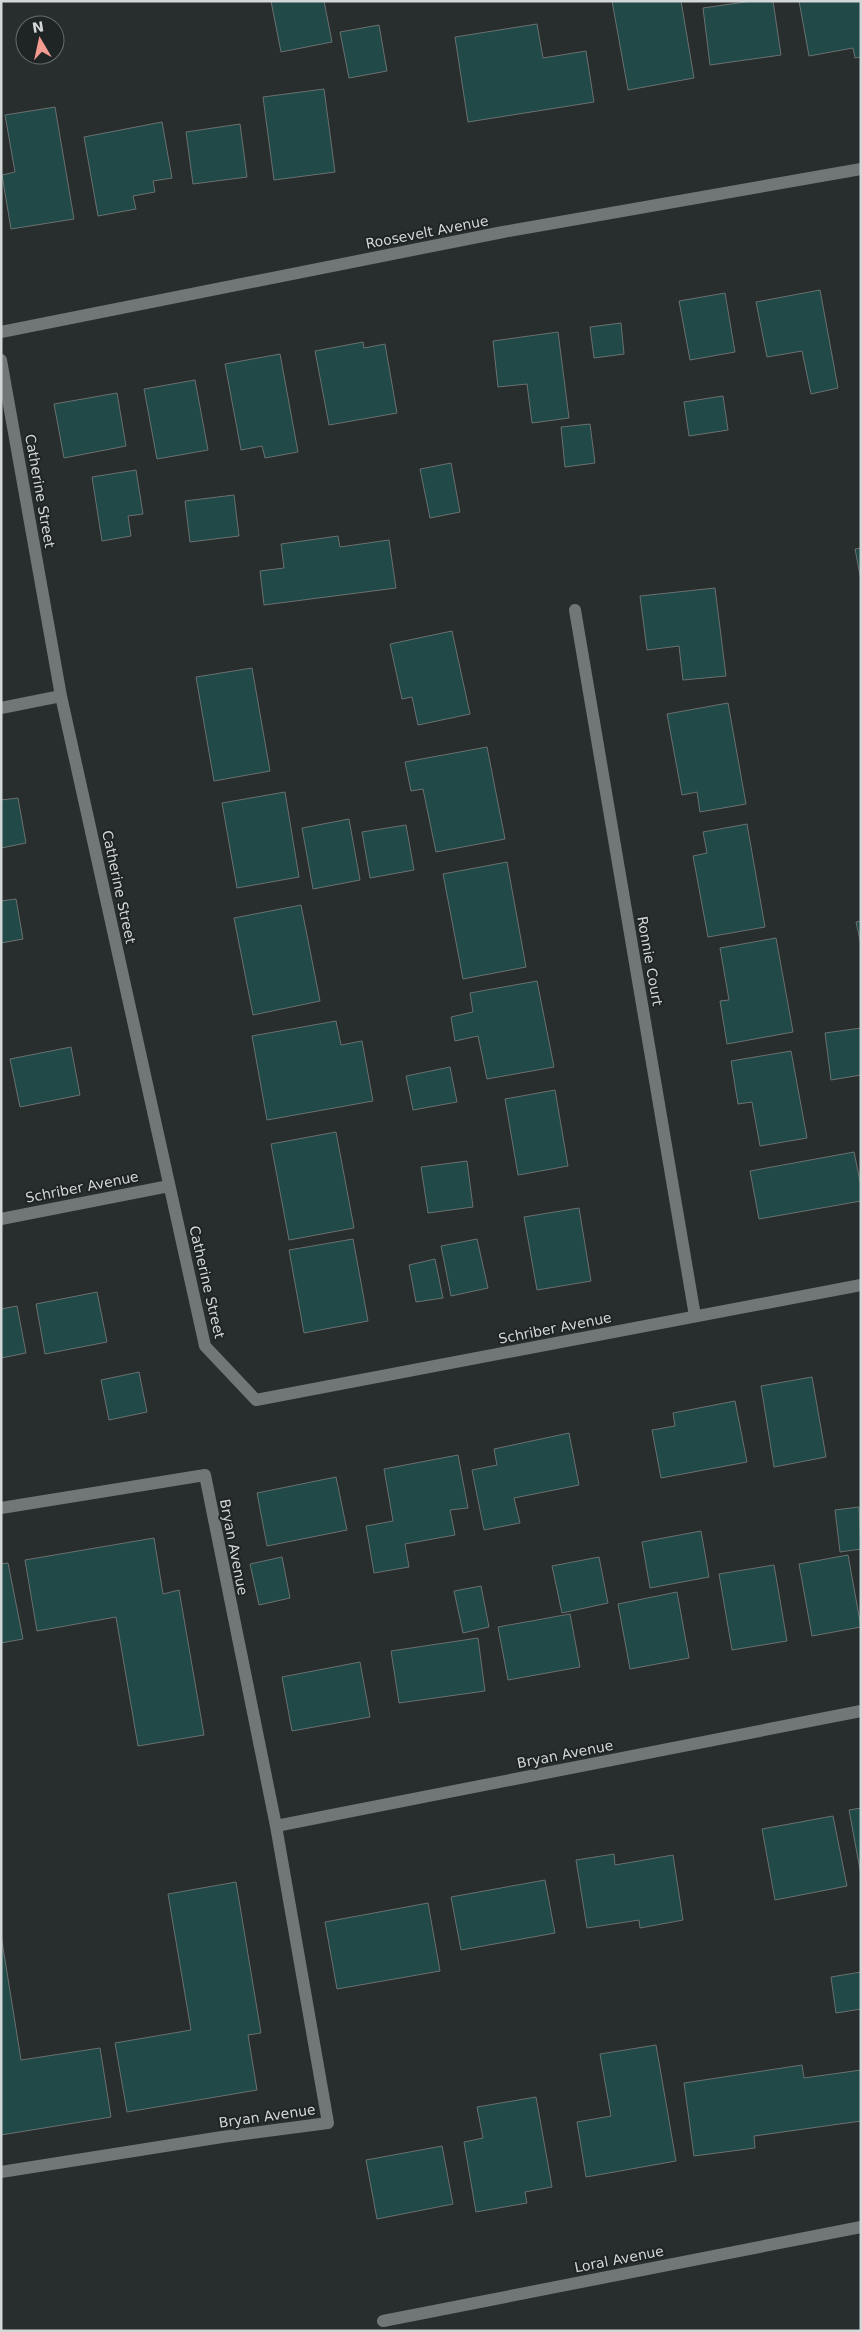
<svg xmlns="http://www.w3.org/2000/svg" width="862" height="2332" viewBox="0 0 862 2332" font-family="'DejaVu Sans',sans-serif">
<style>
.building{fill:#204948;stroke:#6a7070}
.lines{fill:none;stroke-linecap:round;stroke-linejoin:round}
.minor{stroke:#707776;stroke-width:12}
.labels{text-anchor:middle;stroke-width:4;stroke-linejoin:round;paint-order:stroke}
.street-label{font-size:14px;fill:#d3d7d7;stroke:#1f2424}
</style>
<rect width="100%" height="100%" fill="#282e2e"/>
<path class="building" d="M271,1h53l8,41 -51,10z
M612,1h69l13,77 -66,12z
M752,1h21l8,54 -71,10 -7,-57z
M799,1h62v56l-6,1 -2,-10 -44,8z
M537,24l6,34 43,-7 8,51 -126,20 -13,-85z
M379,25l8,46 -38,7 -9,-46z
M324,89l11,83 -61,8 -11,-83z
M55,107l19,112 -63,10 -9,-54 13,-3 -10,-57z
M162,122l10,56 -19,3 2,11 -22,4 3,13 -38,7 -14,-79z
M240,124l7,53 -54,7 -7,-52z
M820,290l18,98 -27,6 -9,-43 -35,6 -11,-55z
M725,293l10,59 -45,8 -11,-59z
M621,323l3,31 -30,4 -4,-31z
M558,332l11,86 -37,5 -5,-39 -29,3 -5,-46z
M363,342l1,6 21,-4 12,69 -68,12 -14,-74z
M280,354l18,98 -33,6 -3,-12 -21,4 -16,-86z
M195,380l13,70 -51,9 -13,-70z
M117,393l9,53 -62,12 -10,-54z
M723,396l5,34 -39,6 -5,-34z
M590,424l5,39 -30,4 -4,-40z
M451,463l9,49 -30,6 -10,-49z
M136,470l7,44 -15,2 3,20 -29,5 -10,-64z
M234,495l5,41 -49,6 -5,-41z
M338,536l2,11 49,-7 7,48 -132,17 -4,-34 24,-3 -3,-24z
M861,548v32l-6,-31z
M715,588l11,88 -43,4 -4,-34 -32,4 -7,-54z
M452,631l18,83 -52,11 -6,-28 -10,2 -12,-55z
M252,668l18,103 -56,10 -18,-104z
M728,703l18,101 -46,8 -3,-20 -15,3 -15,-81z
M487,747l18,92 -69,13 -13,-63 -12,2 -6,-29z
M285,792l14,85 -62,11 -15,-85z
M18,798l8,45 -25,5v-48z
M349,819l11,61 -47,9 -11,-61z
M747,824l18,103 -57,10 -15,-81 14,-3 -4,-21z
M406,825l8,45 -44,8 -8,-46z
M507,862l19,105 -63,12 -20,-105z
M16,899l7,40 -22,4v-42z
M301,905l19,96 -67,14 -19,-97z
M861,921v23l-5,-22z
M776,938l17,94 -66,12 -7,-43 9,-1 -9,-52z
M537,981l17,86 -67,12 -9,-43 -23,5 -4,-24 22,-5 -3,-19z
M336,1021l5,24 21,-4 11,60 -106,19 -15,-84z
M861,1028v47l-30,5 -6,-47z
M71,1047l9,48 -60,12 -10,-48z
M791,1051l16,87 -47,8 -8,-44 -14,2 -7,-43z
M450,1067l7,35 -44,8 -7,-34z
M555,1090l13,76 -50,9 -13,-76z
M336,1132l18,96 -65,12 -18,-96z
M854,1152l7,34v15l-102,18 -9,-48z
M467,1161l6,46 -45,6 -7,-46z
M579,1208l12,73 -54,9 -13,-73z
M353,1239l15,82 -64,12 -15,-83z
M477,1239l11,49 -37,8 -10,-50z
M435,1259l8,39 -27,4 -7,-37z
M97,1292l10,50 -62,12 -9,-50z
M17,1306l9,47 -25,5v-49z
M139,1372l8,40 -38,8 -8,-40z
M812,1377l14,80 -52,10 -13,-81z
M735,1401l12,61 -86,16 -9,-48 23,-4 -2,-13z
M569,1433l10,52 -65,13 6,25 -36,7 -12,-60 25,-5 -3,-16z
M458,1455l10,53 -18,2 5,25 -50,9 4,23 -35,6 -8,-47 27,-5 -9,-52z
M336,1477l11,53 -80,16 -10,-53z
M859,1507l2,42 -21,3 -5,-42z
M701,1531l8,46 -59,11 -8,-46z
M154,1538l9,56 16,-4 25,145 -66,11 -22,-129 -79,14 -12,-71z
M848,1555l13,72 -49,9 -13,-72z
M282,1557l8,41 -31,7 -9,-41z
M599,1557l9,46 -46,10 -10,-47z
M8,1563l15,76 -22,4v-79z
M774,1565l13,76 -55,9 -13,-76z
M481,1586l8,41 -26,6 -9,-42z
M677,1592l12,66 -59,11 -12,-65z
M570,1614l10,53 -72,13 -10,-53z
M478,1638l7,53 -86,12 -8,-52z
M360,1662l10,55 -78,14 -10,-54z
M861,1808v67l-12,-65z
M833,1816l14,70 -72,14 -13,-71z
M614,1854l1,11 58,-10 10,65 -43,8 -1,-8 -52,8 -11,-68z
M545,1880l10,53 -94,17 -10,-53z
M236,1882l25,151 -13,2 9,55 -130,22 -12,-69 76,-13 -23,-136z
M428,1903l12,68 -103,18 -12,-67z
M1,1935l20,125 79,-12 11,69 -110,18z
M861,1972v37l-25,4 -5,-36z
M656,2045l20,116 -90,16 -9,-55 34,-6 -11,-62z
M802,2065l2,13 57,-8v51l-107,15 1,12 -61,8 -10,-73z
M536,2097l16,90 -27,5 2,11 -51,9 -12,-70 19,-4 -6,-31z
M442,2146l11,58 -76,15 -11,-59z"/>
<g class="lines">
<path class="minor" d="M1,332l502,-100 358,-63
M1,360l60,336 144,650 51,54 605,-115
M575,610l120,706
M1,708l60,-12
M1,1219l168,-33
M1,1508l204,-33 71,351 52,297 -106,14 -221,35
M276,1826l585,-115
M383,2321l478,-94"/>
</g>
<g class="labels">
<g class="street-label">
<text transform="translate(427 232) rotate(-11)" y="5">Roosevelt Avenue</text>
<text transform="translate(40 491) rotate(80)" y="5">Catherine Street</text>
<text transform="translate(119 887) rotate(78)" y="5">Catherine Street</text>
<text transform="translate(650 961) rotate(80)" y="5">Ronnie Court</text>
<text transform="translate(82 1187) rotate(-11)" y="5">Schriber Avenue</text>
<text transform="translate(207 1282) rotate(77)" y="5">Catherine Street</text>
<text transform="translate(555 1328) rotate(-11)" y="5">Schriber Avenue</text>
<text transform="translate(234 1547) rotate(79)" y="5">Bryan Avenue</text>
<text transform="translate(565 1754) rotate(-11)" y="5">Bryan Avenue</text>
<text transform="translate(267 2116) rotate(-8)" y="5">Bryan Avenue</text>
<text transform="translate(619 2259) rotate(-11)" y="5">Loral Avenue</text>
</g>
</g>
<rect width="862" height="2332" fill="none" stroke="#d3d7d7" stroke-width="5"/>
<g transform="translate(40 40) rotate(351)"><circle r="24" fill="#1f2424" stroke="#676c6c"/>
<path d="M0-4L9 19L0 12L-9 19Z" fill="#f59c92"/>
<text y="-8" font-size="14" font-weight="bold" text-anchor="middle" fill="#d3d7d7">N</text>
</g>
</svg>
